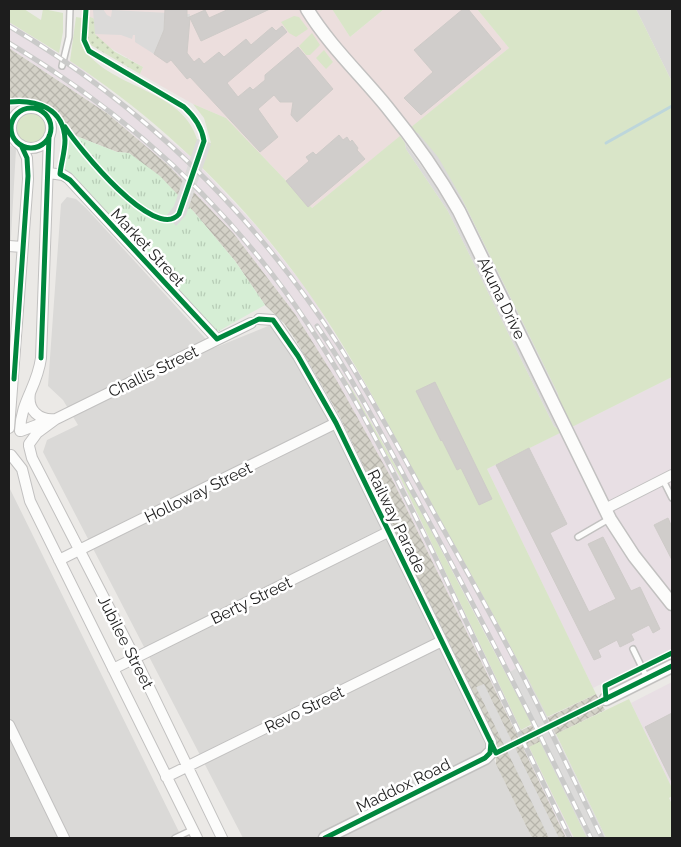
<svg xmlns="http://www.w3.org/2000/svg" width="681" height="847" viewBox="0 0 681 847" font-family="Raleway,sans-serif">
<style>
.residential{fill:#dad9d7}
.commercial{fill:#ecdedd}
.industrial{fill:#e8dfe4}
.construction{fill:url(#construction-cross-hatch)}
.grass{fill:#d9e5c8}
.park{fill:url(#park-tufts)}
.garden{fill:url(#garden-dots)}
.parking{fill:#dbdad9}
.pier{fill:#dcdbda}
.lines{fill:none;stroke-linecap:round;stroke-linejoin:round}
.stream{stroke:#bdd6db;stroke-width:3}
.building{fill:#d0cdcb;stroke:#cecbc8}
.service-casing{stroke:#c2c1c0;stroke-width:8}
.minor-casing{stroke:#c2c1c0;stroke-width:12}
.tertiary-casing{stroke:#c2c1c0;stroke-width:15}
.service{stroke:#fcfcfb;stroke-width:5}
.minor{stroke:#fcfcfb;stroke-width:10}
.tertiary{stroke:#fcfcfb;stroke-width:12}
.rail-casing{stroke:#cacac9;stroke-width:5}
.rail{stroke:#fff;stroke-width:3;stroke-dasharray:9;stroke-linecap:butt}
.cycleway-casing{stroke:#fff;stroke-width:8}
.cycleway{stroke:#00873e;stroke-width:5}
.labels{text-anchor:middle;stroke-width:5;stroke-linejoin:round;paint-order:stroke}
.street-label{font-size:16px;fill:#1d1d1d;stroke:#fff}
</style>
<defs>
<pattern id="construction-cross-hatch" width="8" height="8" patternUnits="userSpaceOnUse" patternTransform="scale(1.25)"><rect width="8" height="8" fill="#d4d2c8"/><path d="M0 0l8 8M0 8l8-8" fill="none" stroke="#b6b4ab"/></pattern>
<pattern id="park-tufts" width="24" height="20" patternUnits="userSpaceOnUse" patternTransform="scale(1.25)"><rect width="24" height="20" fill="#d6eed5"/><path d="M3 7l-1-3M5 7V3M7 7l1-3M15 17l-1-3M17 17v-4M19 17l1-3" fill="none" stroke="#b7ccb6"/></pattern>
<pattern id="garden-dots" width="8" height="8" patternUnits="userSpaceOnUse" patternTransform="scale(1.25)"><rect width="8" height="8" fill="#d9e5c8"/><path d="M2 2h.1M6 6h.1" fill="none" stroke="#bac4ab" stroke-width="1.8" stroke-linecap="round"/></pattern>
</defs>
<rect width="100%" height="100%" fill="#ebe9e6"/>
<path class="residential" d="M636,9h36v73z
M9,145l7,4 -7,123z
M67,197l9,2 10,9 128,140 59,-24 67,116 192,398h-289l-200,-386 4,-12 31,-15 -15,-25 -15,-14 13,-182z
M9,487l173,351h-173z"/>
<path class="commercial" d="M88,9h244l18,28 34,-28h93l32,39 -197,160 -86,-90 -33,-14 -53,-30 3,-7 -36,-21 -12,-12v-15l-7,-3z"/>
<path class="industrial" d="M9,22l72,46 111,90 67,71 50,63 59,96 153,277 -14,9 -93,-176 -59,-104 -28,-44 73,127 121,253 -5,3 -123,-252 -98,-167 -61,-80 -65,-68 -61,-52 -99,-66z
M672,377v272l-79,39 -106,-219z
M672,682v106l-41,-85z
M529,747l45,91h-8l-42,-88z"/>
<path class="construction" d="M9,48l99,66 61,52 65,68 61,80 42,67 56,100 123,252 80,-39 9,16 -81,40 42,88h-34l-36,-74v-16l-4,-13 -23,-49 -130,-271 -44,-76 -11,-16 -19,-18 -30,-44 -41,-49 -65,-59 -12,-1 -46,-18 -11,-17 -16,-14 -14,-4 -16,1 -5,-3z"/>
<path class="grass" d="M9,9h15l17,11 2,-11 20,4v19l-4,21 -50,-31z
M332,9h52l-34,28z
M477,9h159l36,73v295l-102,51 -11,-23 -1,-11 -97,-197 -51,-69 99,-80z
M294,16l5,1 9,12 -12,8 -7,-4 -8,-11z
M76,17l6,1v28c26,43 100,42 115,93l14,4 -7,-25 -11,-14 33,14 86,90 88,-72 5,7 1,6 42,62 106,215 8,6 -75,37 109,225 -49,23c-38,-76 -80,-150 -122,-225 -30,-54 -58,-109 -91,-161 -67,-107 -159,-201 -264,-270z
M312,33l8,12 -10,10h-4l-7,-9z
M324,50l9,12 -7,7 -10,-11z
M16 128a15 15 0 1 1 30 0a15 15 0 1 1-30 0Z
M309,322l46,72 59,104 118,226 -11,6 -121,-253z
M629,699l43,89v8l-3,2 3,6v34h-66l-50,-104z
M541,741l46,97h-13l-45,-91z"/>
<path class="park" d="M71,134l46,18 12,1 31,23 34,36 41,49 30,44 -48,27 -153,-164z"/>
<path class="garden" d="M88,16l7,3v15l20,18 28,15 -3,7 -51,-30 -2,-7z"/>
<path class="parking" d="M103,9l4,6 4,2 1,-7 75,4h3l-1,11 -25,9 -10,20 -19,-12v-7h-2l-1,4 -11,-4 -26,-1 -2,-24z
M413,132l5,1 20,24 23,40 97,197 1,11z
M405,143l45,63 112,226 -8,-6 -106,-215 -42,-62z"/>
<path class="pier" d="M197,139l14,5 -25,71 -10,11 -9,-11 7,-9z
M521,665l22,43 63,130h-19l-80,-164z
M484,684l75,154h-10l-73,-151z"/>
<g class="lines">
<path class="stream" d="M606,143l66,-37"/>
</g>
<path class="building" d="M165,9h22v9l18,-8 4,8 20,-9h41l-69,32 -11,-23 -3,35 7,9 5,-4 5,6 15,-12 5,5 22,-18 5,6 21,-18 4,4 6,-5 5,6 -60,51 11,14 12,-10 3,3 12,-10v-5l33,-28 35,42 -36,33 -6,-7 2,-13h-13l-6,-7 -16,14 20,28 -18,15 -70,-75 -3,2 -16,-19 -4,3 -13,-9 10,-24z
M463,9h5l33,40 -80,66 -17,-17 29,-26 -19,-22z
M339,135l4,5 4,-3 3,5 2,-2 6,8 -1,2 8,9 -57,48 -22,-26 23,-20 -3,-4 7,-5 3,3z
M435,382l57,117 -13,6 -18,-37 -4,2 -15,-30 -1,1 -25,-50z
M529,448l38,76 -17,9 39,79 27,-13 -28,-55 15,-7 28,54 9,-4 20,42 -7,4 -4,-8 -18,9 3,6 -14,7 -3,-7 -19,10 3,7 -7,3 -98,-195z
M668,518l4,9v33l-18,-35z
M672,713v69l-27,-55z"/>
<g class="lines">
<g class="service-casing">
<path id="service" d="M62,66l7,-29 1,-28
M663,480l9,18
M578,537l31,-18
M633,649l14,29
M175,838l17,-8"/>
</g>
<g class="minor-casing">
<path id="minor" d="M11 128a20 20 0 1 1 40 0a20 20 0 1 1-40 0Z
M49,173l14,2 5,3 149,161
M9,246l13,1
M259,319l14,1 25,36 38,67 155,319v10
M30,393c-3,17 9,28 26,26
M9,428l19,-249 -1,-21 -6,-13
M20,431c1,-31 17,-43 21,-73l8,-222
M21,431l29,-11
M29,444l8,-11 19,-14 195,-96
M29,446l3,12 103,200 87,180
M11,455l11,14 8,32 167,337
M605,509l67,-34
M59,560l277,-137
M113,669l275,-137
M9,725l55,113
M166,777l276,-136"/>
</g>
<g class="tertiary-casing">
<path id="tertiary" d="M307,9c22,36 53,65 80,98 27,33 51,67 72,104l151,308 24,37 38,48
M606,699l66,-33
M325,838l160,-80 6,-6"/>
</g>
<use href="#service" class="service"/>
<use href="#minor" class="minor"/>
<use href="#tertiary" class="tertiary"/>
<g class="rail-casing">
<path id="rail" d="M9,26c134,79 245,188 329,318 36,56 67,116 99,174 32,57 64,114 93,172 25,49 48,99 72,148
M9,43c95,57 178,126 248,212 78,95 133,209 186,318 42,89 84,177 127,265
M317,326c35,51 64,107 93,161 64,116 123,233 181,351"/>
</g>
<use href="#rail" class="rail"/>
<g class="cycleway-casing">
<path id="cycleway" d="M9,102c27,-3 55,6 56,38 0,12 -4,23 -5,34l10,6 147,159 42,-20 14,1 25,36 38,67 160,330 176,-87
M11 128a20 20 0 1 1 40 0a20 20 0 1 1-40 0Z
M65,127c13,20 90,116 114,87l25,-73c-2,-14 -9,-24 -20,-34l-95,-56 -5,-11 2,-31
M41,358l8,-222
M14,379l14,-203 -1,-18 -6,-13
M606,699l-1,-13 67,-33
M325,838l160,-80 5,-5 1,-11"/>
</g>
<use href="#cycleway" class="cycleway"/>
</g>
<g class="labels">
<g class="street-label">
<text transform="translate(148 247) rotate(47)" y="6">Market Street</text>
<text transform="translate(502 298) rotate(64)" y="6">Akuna Drive</text>
<text transform="translate(153 371) rotate(-26)" y="6">Challis Street</text>
<text transform="translate(198 492) rotate(-26)" y="6">Holloway Street</text>
<text transform="translate(397 521) rotate(64)" y="6">Railway Parade</text>
<text transform="translate(251 600) rotate(-26)" y="6">Berty Street</text>
<text transform="translate(126 642) rotate(63)" y="6">Jubilee Street</text>
<text transform="translate(304 709) rotate(-26)" y="6">Revo Street</text>
<text transform="translate(403 785) rotate(-26)" y="6">Maddox Road</text>
</g>
</g>
<rect width="681" height="847" fill="none" stroke="#1d1d1d" stroke-width="20"/>
</svg>
